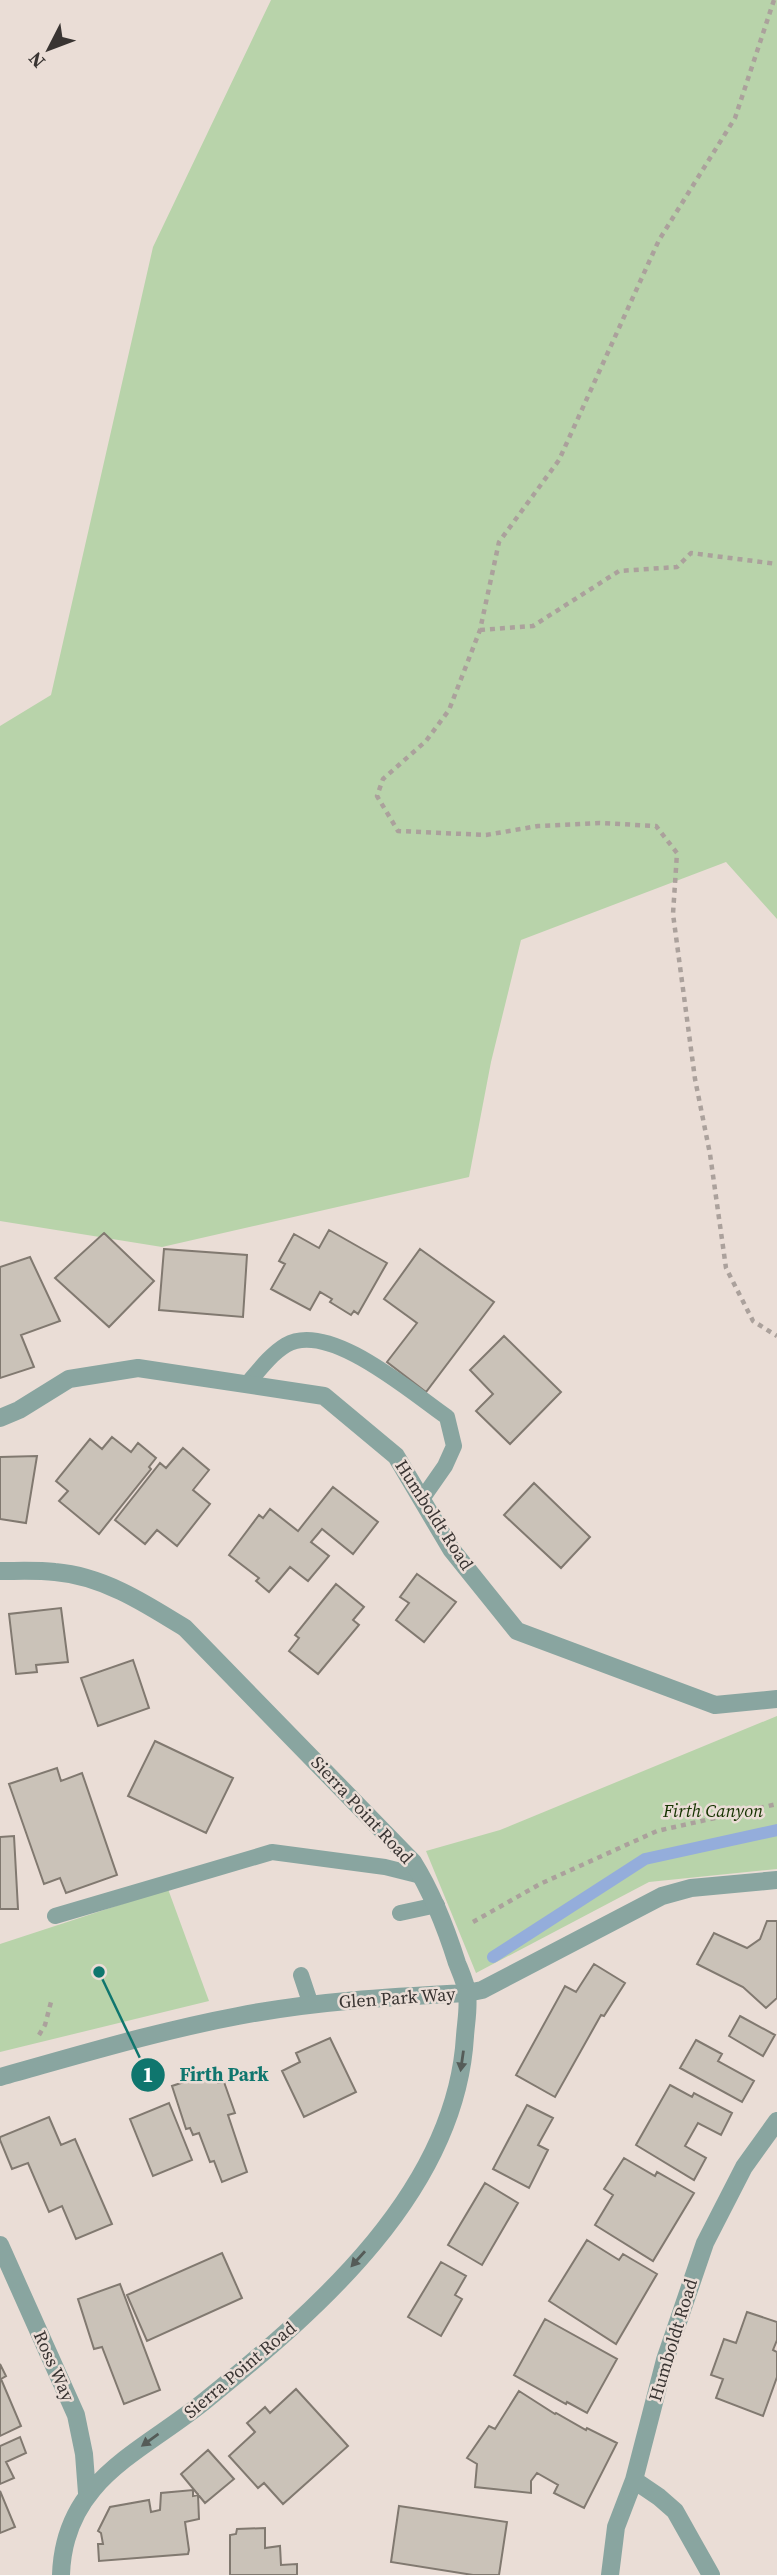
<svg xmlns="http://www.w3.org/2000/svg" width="777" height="2575" viewBox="0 0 777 2575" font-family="'Source Serif 4',serif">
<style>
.green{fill:#b8d3aa}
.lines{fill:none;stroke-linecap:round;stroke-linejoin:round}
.stream{stroke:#94addb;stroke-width:12}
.building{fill:#cac2b8;stroke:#817970;stroke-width:2}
.path{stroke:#aba19c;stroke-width:4.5;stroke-dasharray:5 5;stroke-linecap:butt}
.service{stroke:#89a5a0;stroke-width:16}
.minor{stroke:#89a5a0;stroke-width:18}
.oneway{fill:#555c58}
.labels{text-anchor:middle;stroke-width:5;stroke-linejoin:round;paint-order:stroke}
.street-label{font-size:18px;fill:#393432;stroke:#eaddd6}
.park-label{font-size:18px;font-style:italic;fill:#163301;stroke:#eaddd6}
.leader{fill:none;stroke:#0f766e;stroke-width:2.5}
.callout-dot{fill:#0f766e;stroke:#eaddd6;stroke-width:2.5}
.mark-label{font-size:21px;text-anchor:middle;font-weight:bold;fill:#fff}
.callout-label{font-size:19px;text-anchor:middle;font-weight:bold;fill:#0f766e;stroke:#eaddd6;stroke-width:5;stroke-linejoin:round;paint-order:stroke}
</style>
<rect width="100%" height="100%" fill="#eaddd6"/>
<path class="green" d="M271,0h506v919l-51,-57 -205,78 -30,122 -22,115 -307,70 -162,-26v-495l51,-31 102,-448z
M777,1716v153l-128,13 -173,91 -50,-122 74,-21z
M168,1889l41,112 -209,51v-108z"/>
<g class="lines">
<path class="stream" d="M493,1957l152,-98 132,-29"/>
</g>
<path class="building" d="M329,1230l58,33 -29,51 -4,-3 -3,4 -21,-13 2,-3 -12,-7 -10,18 -39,-21 14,-25 -6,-3 15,-27 25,14z
M104,1233l50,48 -45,46 -54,-49z
M164,1249l83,6 -4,62 -84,-7z
M420,1249l74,53 -68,90 -39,-30 30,-39 -33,-24z
M30,1257l30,64 -39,14 13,32 -34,11v-111z
M504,1336l57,56 -51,52 -34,-33 17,-17 -23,-24z
M112,1437l19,15 7,-9 18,15 -7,9 2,2 -52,65 -40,-33 9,-10 -12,-10 34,-42 12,10z
M183,1448l26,22 -16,20 17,14 -33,42 -20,-16 -12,14 -30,-24 45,-57 6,5z
M37,1456l-11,67 -26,-4v-62z
M534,1483l56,54 -29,31 -57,-53z
M333,1487l45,35 -25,32 -31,-25 -11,13 18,14 -21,25 -18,-14 -21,25 -13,-11 3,-3 -30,-23 30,-40 4,3 7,-9 28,22z
M417,1574l39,28 -32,40 -28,-22 13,-17 -9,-6z
M336,1584l28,23 -11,13 6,5 -41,49 -29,-23 10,-13 -4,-3z
M61,1608l7,54 -32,3 1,7 -21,2 -7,-60z
M133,1660l16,48 -51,18 -17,-48z
M155,1741l78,37 -27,55 -78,-37z
M57,1768l4,13 21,-8 35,102 -51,18 -6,-15 -16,6 -35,-100z
M14,1836l4,73h-18v-72z
M767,1921h10v77l-11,10 -23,-21 -46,-23 17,-31 33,15 13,-9z
M594,1964l31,19 -21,33 -3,-1 -46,82 -39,-22 49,-89 11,6z
M740,2016l35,19 -12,21 -34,-20z
M330,2038l26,54 -52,25 -22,-46 18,-9 -4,-9z
M696,2040l26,14 -4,7 36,20 -12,21 -62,-34z
M214,2072l4,11 6,-1 11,31 -7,2 19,57 -25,10 -8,-21 -4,1 -11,-29 -6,2 -3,-7 -4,1 -14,-43z
M670,2085l22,12 2,-4 38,20 -11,22 -23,-12 -13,23 21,12 -12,22 -58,-35z
M169,2103l23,57 -39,16 -23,-57z
M527,2105l26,13 -15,27 10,5 -19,38 -36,-19z
M49,2117l12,28 14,-6 37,85 -36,15 -14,-33 -13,6 -21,-49 -16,6 -12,-29v-3z
M624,2158l31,18 2,-4 37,21 -41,68 -58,-36 18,-30 -9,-6z
M485,2183l33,20 -36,62 -34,-20z
M587,2240l32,20 4,-6 34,20 -41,70 -67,-43z
M222,2253l20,45 -95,43 -20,-46z
M441,2262l25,14 -11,19 7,4 -21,37 -33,-19z
M120,2284l40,106 -36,14 -22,-57 -8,2 -16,-50z
M747,2312l30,10v18l-4,10 4,2v25l-14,39 -47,-18 7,-19 -12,-4 13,-36 12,4z
M545,2319l72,40 -30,54 -20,-11 -1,2 -52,-29z
M0,2364l6,12 -5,3 20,47 -21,10z
M296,2389l52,57 -65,58 -19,-21 -6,5 -29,-32 26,-24 -8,-9 18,-16 5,6z
M519,2391l36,23 1,-1 30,17 1,-2 30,15 -33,65 -30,-15 4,-8 -21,-12 -6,8v12l-56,-6 2,-23 -10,-6 22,-32 6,3z
M20,2437l6,16 -20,9 8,16 -14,6v-38z
M208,2450l26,29 -29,24 -24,-29z
M193,2490v6l5,-1 1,24 -14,3 4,28 -1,4 -89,7 -1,-17h5l-2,-11 -3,-2 12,-24 39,-7 2,12 9,-2 1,-17z
M0,2491l15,36 -15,6z
M399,2506l108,16 -8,53h-26l-82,-13z
M265,2528v20l15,-2 1,19 16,-1v11h-67v-40l6,-1 1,-5z"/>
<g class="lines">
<path class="path" d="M774,0l-39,118 -76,122 -100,220 -60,82 -19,88 -31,80 -23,31 -43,38 -6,17 21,35 88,4 52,-9 62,-3 56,3 21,27 -4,61 22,165 15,75 16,114 27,53 24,15
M480,630l53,-4 86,-55 58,-4 14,-14 86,11
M473,1922l67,-38 117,-53 120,-27
M39,2035l6,-10 6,-23"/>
<path class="service" d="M248,1383c11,-13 23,-29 38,-38 43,-25 126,48 161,72l7,29 -9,20 -23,33
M400,1913l37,-8
M55,1916l217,-64 113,15 36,9
M301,1975l10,30"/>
<path class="minor" d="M0,1418l19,-8 50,-31 69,-11 186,28 72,60 55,93 66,82 198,74 62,-6
M0,1571c18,0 37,-1 55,1 48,4 90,31 130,56l228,234c20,32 33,66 44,101 4,10 9,21 10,30 2,14 -1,29 -2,43 -9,155 -147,273 -259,364 -65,53 -142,79 -145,175
M0,2077c79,-22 158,-46 238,-61 76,-15 153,-19 229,-23l15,-3 180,-94 29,-8 86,-8
M0,2245l76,170 8,39 3,39
M634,2480l25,17 16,14 36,64
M610,2575l6,-48 18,-47 31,-120 40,-117 39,-76 33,-46"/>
</g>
<defs><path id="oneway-solid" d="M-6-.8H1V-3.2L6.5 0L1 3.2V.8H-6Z" transform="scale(1.75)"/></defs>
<g class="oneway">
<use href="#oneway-solid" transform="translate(462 2061) rotate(98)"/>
<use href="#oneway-solid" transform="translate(358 2259) rotate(132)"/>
<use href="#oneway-solid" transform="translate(150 2440) rotate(144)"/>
</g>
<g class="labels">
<g class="street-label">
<text transform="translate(434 1515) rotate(57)" y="6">Humboldt Road</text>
<text transform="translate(362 1810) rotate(47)" y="6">Sierra Point Road</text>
<text transform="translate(397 1998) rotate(-4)" y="6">Glen Park Way</text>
<text transform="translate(673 2340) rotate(-73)" y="6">Humboldt Road</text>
<text transform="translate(54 2366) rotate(66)" y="6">Ross Way</text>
<text transform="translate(240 2370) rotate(-40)" y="6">Sierra Point Road</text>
</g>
<g class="park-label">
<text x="713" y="1817">Firth Canyon</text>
</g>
</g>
<path class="leader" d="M99 1972L148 2075"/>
<g class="callout-dot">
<circle cx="99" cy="1972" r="7"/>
<circle cx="148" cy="2075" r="18"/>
</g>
<g class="mark-label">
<text x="148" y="2082">1</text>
</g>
<g class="callout-label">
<text x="224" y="2081">Firth Park</text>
</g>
<g transform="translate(49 49) rotate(228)" stroke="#eaddd6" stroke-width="5" paint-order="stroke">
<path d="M0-5L12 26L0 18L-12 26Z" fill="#393432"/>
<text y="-10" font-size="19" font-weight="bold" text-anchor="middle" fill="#393432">N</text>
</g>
</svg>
